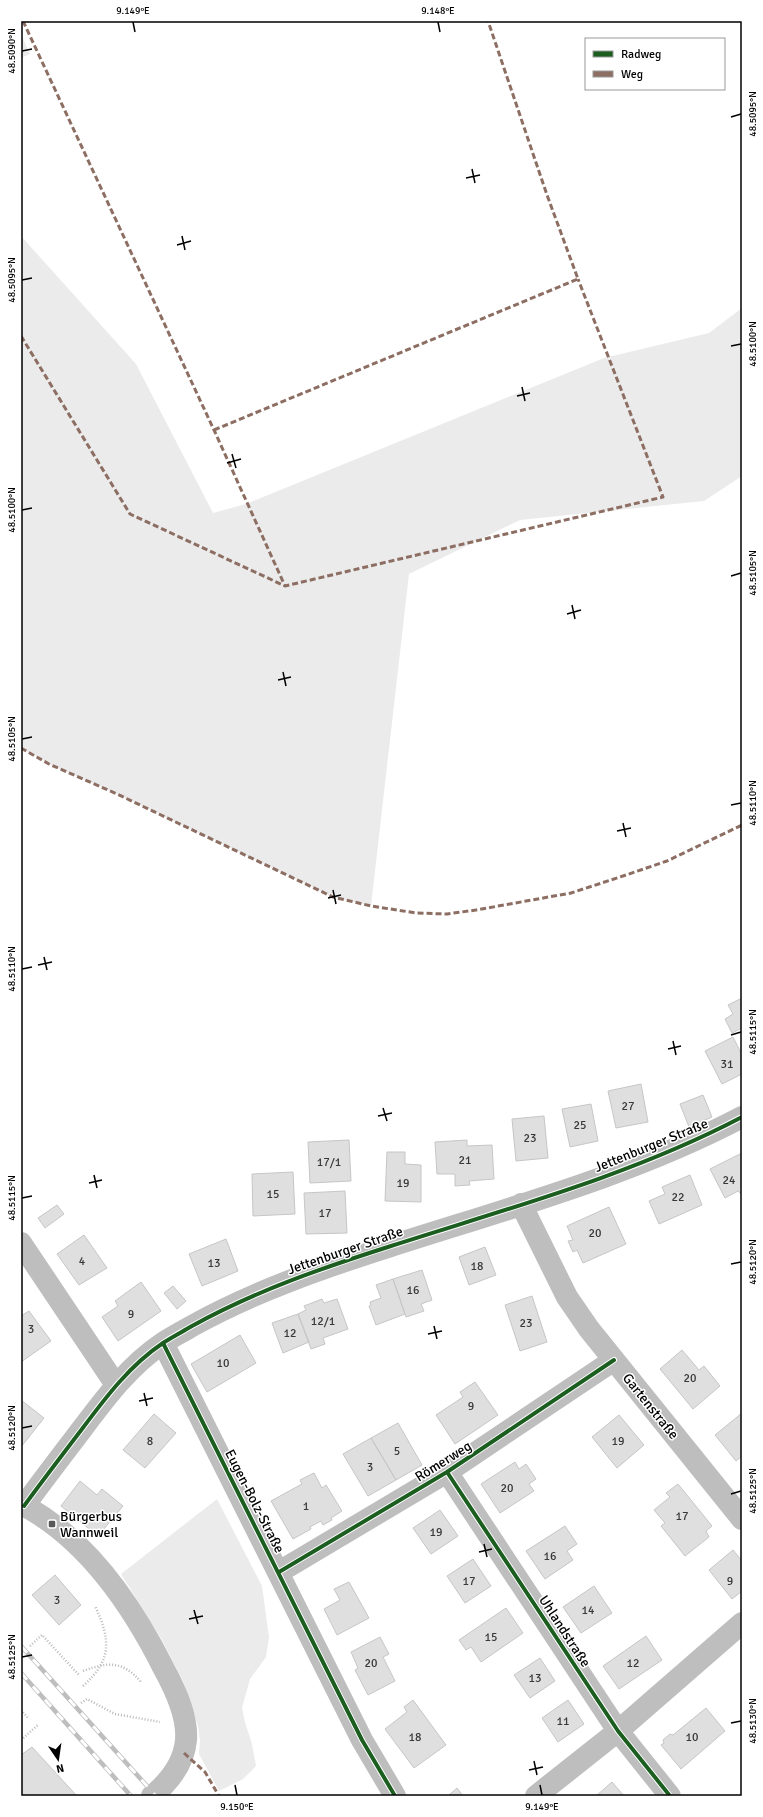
<svg xmlns="http://www.w3.org/2000/svg" width="763" height="1817" viewBox="0 0 763 1817" font-family="Signika,sans-serif">
<style>
.green{fill:#ebebeb}
.building{fill:#dfdfdf;stroke:#c6c6c6}
.lines{fill:none;stroke-linecap:round;stroke-linejoin:round}
.path{stroke:#b9b9b9;stroke-width:2.5;stroke-dasharray:1 2;stroke-linecap:butt}
.minor{stroke:#bebebe;stroke-width:22}
.rail-casing{stroke:#bebebe;stroke-width:4.5}
.rail{stroke:#fff;stroke-width:3;stroke-dasharray:9;stroke-linecap:butt}
.quiet{stroke:#8d6e63;stroke-width:3;stroke-dasharray:6 3;stroke-linecap:butt}
.cycleway-casing{stroke:#fff;stroke-width:6}
.cycleway{stroke:#1b5e20;stroke-width:4}
.ticks{fill:none;stroke:#000;stroke-width:1.5}
.poi-dot{fill:#595959;stroke:#fff;stroke-width:1.5}
.labels{text-anchor:middle;stroke-width:3;stroke-linejoin:round;paint-order:stroke}
.number-label{font-size:12px;fill:#383838}
.street-label{font-size:14px;fill:#000;stroke:#fff}
.poi-label{font-size:14px;fill:#000;stroke:#fff;text-anchor:start}
.neatline{fill:none;stroke:#000;stroke-width:1.5}
.ticks-label{font-size:10px;text-anchor:middle;fill:#000}
</style>
<rect width="100%" height="100%" fill="#fff"/>
<path class="green" d="M21,34l9,20 -9,4z
M21,236l115,128 77,149 33,-9 358,-146 105,-25 33,-25v168l-38,25 -184,19 -111,54 -38,332 -38,-9 -216,-103 -68,-30 -28,-16z
M217,1499l45,87 7,51 -3,20 -16,22 -8,29 3,14 7,22 4,22 -13,13 -24,12 -20,-37 1,-14 -2,-14 -14,-43 -22,-43 -41,-66z"/>
<path class="building" d="M742,998v30l-10,5 -7,-14 8,-5 -5,-9z
M733,1037l9,18v19l-20,10 -17,-33z
M641,1084l7,38 -32,6 -8,-37z
M703,1095l9,22 -23,10 -9,-23z
M591,1104l7,37 -28,6 -8,-38z
M544,1116l4,42 -32,3 -4,-42z
M349,1140l2,41 -41,2 -2,-41z
M467,1140v6l25,-1 2,34 -25,2 1,4 -15,1v-12h-18l-2,-32z
M387,1152h18v12l16,1v37l-36,-1z
M742,1153v42l-4,-4 -13,7 -15,-29z
M293,1172l2,42 -42,2 -1,-42z
M690,1175l12,30 -43,19 -10,-23 16,-7 -3,-7z
M345,1191l2,42 -41,1 -2,-41z
M57,1205l7,9 -19,14 -7,-10z
M609,1207l17,37 -43,19 -6,-13 -4,2 -5,-11 5,-1 -6,-14z
M84,1235l23,33 -28,17 -22,-31z
M226,1239l12,32 -36,15 -13,-32z
M485,1247l11,28 -27,10 -10,-28z
M422,1270l10,30 -11,4 3,7 -18,6 -13,-38z
M393,1279l12,35 -29,11 -7,-19 2,-1 -1,-3 11,-4 -5,-13z
M141,1282l20,29 -43,30 -16,-24 16,-11 -3,-5z
M173,1286l13,15 -9,8 -13,-16z
M532,1296l15,46 -27,9 -15,-46z
M322,1299l2,4 13,-4 11,30 -25,9 2,6 -14,5 -13,-35 8,-4 -2,-4z
M29,1311l22,30 -30,21v-46z
M298,1314l11,28 -26,11 -11,-30z
M240,1335l16,28 -49,29 -16,-28z
M682,1350l17,20 5,-4 16,20 -27,23 -33,-40z
M475,1382l23,33 -43,29 -19,-29 27,-18 -3,-5z
M21,1400l23,18 -23,29z
M742,1413v43l-6,5 -21,-26z
M154,1414l22,19 -31,35 -22,-18z
M619,1415l25,30 -27,23 -25,-31z
M398,1423l24,42 -26,15 -25,-42z
M371,1438l25,42 -28,16 -25,-42z
M515,1462l4,7 7,-5 10,15 -7,5 5,7 -34,22 -19,-29z
M314,1473l8,15 4,-3 16,26 -11,7 1,2 -9,5 -2,-4 -11,6 1,2 -18,10 -22,-38 31,-17 -2,-4z
M80,1481l17,14 5,-6 21,17 -25,30 -37,-30z
M678,1484l34,42 -6,5 3,6 -24,19 -24,-30 4,-3 -11,-13 16,-13 -4,-4z
M440,1510l18,26 -27,18 -18,-26z
M565,1526l12,18 -10,7 6,9 -28,19 -19,-28z
M733,1550l9,11v30l-10,8 -23,-29z
M473,1559l18,27 -26,17 -18,-27z
M55,1575l26,30 -22,20 -27,-30z
M349,1582l20,36 -32,17 -13,-26 16,-9 -6,-11z
M594,1586l18,27 -31,20 -18,-26z
M506,1608l17,25 -42,29 -10,-15 -5,3 -7,-10z
M646,1636l16,24 -43,29 -16,-23z
M380,1637l9,17 -6,3 12,24 -27,14 -13,-25 3,-2 -7,-16z
M540,1658l15,23 -25,17 -16,-23z
M413,1700l33,45 -32,23 -29,-39 22,-17 -3,-5z
M568,1700l16,24 -26,18 -16,-24z
M706,1708l19,23 -44,38 -20,-24 3,-2 -1,-3 7,-6 3,1z
M32,1747l45,49h-56v-41z
M612,1782l12,14h-28z
M457,1788l6,8h-15z"/>
<g class="lines">
<path class="path" d="M30,1646l12,-11 37,40
M83,1671c25,-9 39,-11 58,11
M83,1686c29,-26 28,-46 12,-80
M81,1703l6,-4 28,15 45,8
M21,1710l8,9
M21,1740l18,-16"/>
<path class="minor" d="M521,1204l46,93 22,32 153,190
M21,1243l95,142
M163,1343l199,397 33,56
M447,1472l171,259 52,65
M21,1504c66,34 111,101 143,165 11,20 24,47 22,71 -2,23 -17,42 -34,56
M24,1506c19,-26 39,-52 58,-77 24,-32 48,-64 81,-86 9,-6 19,-11 29,-17 63,-35 130,-58 199,-80 118,-38 241,-71 351,-129
M279,1572l168,-100 167,-112
M536,1796l82,-65 124,-108"/>
<g class="rail-casing">
<path id="rail" d="M21,1646l135,150
M21,1673l110,123"/>
</g>
<use href="#rail" class="rail"/>
<path class="quiet" d="M23,21l191,409 71,156
M21,336l109,178 155,72 378,-89 -85,-218
M214,430l364,-151 -31,-84 -59,-174
M21,748l28,16 68,30 216,103 38,9 45,7 31,1 29,-4 95,-17 52,-17 44,-15 75,-36
M184,1753l21,19 14,24"/>
<g class="cycleway-casing">
<path id="cycleway" d="M163,1343l199,397 33,56
M447,1472l171,259 52,65
M24,1506c19,-26 39,-52 58,-77 24,-32 48,-64 81,-86 9,-6 19,-11 29,-17 63,-35 130,-58 199,-80 118,-38 241,-71 351,-129
M279,1572l168,-100 167,-112"/>
</g>
<use href="#cycleway" class="cycleway"/>
</g>
<path class="ticks" d="M133,22l2,10M438,22l2,10M22,51l10,-2M731,117l10,-3M472,169l3,14M466,178l14,-3M182,236l3,14M177,245l14,-4M22,280l10,-2M731,346l10,-2M522,387l3,14M517,396l13,-3M232,454l4,14M227,463l14,-4M22,510l10,-2M731,576l10,-3M572,605l3,14M567,614l14,-4M283,672l3,14M278,680l13,-3M22,739l10,-2M731,805l10,-2M623,823l3,14M617,831l14,-3M333,890l3,14M328,898l13,-3M44,957l3,13M38,965l14,-3M22,969l10,-2M731,1035l10,-3M673,1041l3,14M668,1049l13,-3M383,1108l4,13M378,1116l14,-3M94,1175l3,13M89,1183l13,-3M22,1198l10,-2M731,1264l10,-2M434,1326l3,13M428,1334l14,-3M144,1393l3,13M139,1401l14,-3M22,1428l10,-2M731,1494l10,-3M484,1544l3,13M479,1552l13,-3M194,1610l4,14M189,1619l14,-3M22,1657l10,-2M731,1723l10,-2M534,1761l3,14M529,1770l14,-3M235,1785l2,10M540,1785l2,10"/>
<rect class="poi-dot" x="48" y="1520" width="8" height="8" rx="2"/>
<g class="labels">
<g class="number-label">
<text x="727" y="1068">31</text>
<text x="628" y="1110">27</text>
<text x="580" y="1129">25</text>
<text x="530" y="1142">23</text>
<text x="465" y="1164">21</text>
<text x="329" y="1166">17/1</text>
<text x="729" y="1184">24</text>
<text x="403" y="1187">19</text>
<text x="273" y="1198">15</text>
<text x="678" y="1201">22</text>
<text x="325" y="1217">17</text>
<text x="595" y="1237">20</text>
<text x="82" y="1265">4</text>
<text x="214" y="1267">13</text>
<text x="477" y="1270">18</text>
<text x="413" y="1294">16</text>
<text x="131" y="1318">9</text>
<text x="323" y="1325">12/1</text>
<text x="526" y="1327">23</text>
<text x="31" y="1333">3</text>
<text x="290" y="1337">12</text>
<text x="223" y="1367">10</text>
<text x="690" y="1382">20</text>
<text x="471" y="1410">9</text>
<text x="150" y="1445">8</text>
<text x="618" y="1445">19</text>
<text x="397" y="1455">5</text>
<text x="370" y="1471">3</text>
<text x="507" y="1492">20</text>
<text x="306" y="1510">1</text>
<text x="682" y="1520">17</text>
<text x="436" y="1536">19</text>
<text x="550" y="1560">16</text>
<text x="469" y="1585">17</text>
<text x="730" y="1585">9</text>
<text x="57" y="1604">3</text>
<text x="588" y="1614">14</text>
<text x="491" y="1641">15</text>
<text x="371" y="1667">20</text>
<text x="633" y="1667">12</text>
<text x="535" y="1682">13</text>
<text x="563" y="1725">11</text>
<text x="415" y="1741">18</text>
<text x="692" y="1741">10</text>
</g>
<g class="street-label">
<text transform="translate(651 1145) rotate(-22)" y="5">Jettenburger Straße</text>
<text transform="translate(345 1250) rotate(-19)" y="5">Jettenburger Straße</text>
<text transform="translate(651 1406) rotate(51)" y="5">Gartenstraße</text>
<text transform="translate(443 1461) rotate(-32)" y="5">Römerweg</text>
<text transform="translate(255 1501) rotate(63)" y="5">Eugen-Bolz-Straße</text>
<text transform="translate(565 1631) rotate(57)" y="5">Uhlandstraße</text>
</g>
<g class="poi-label">
<text x="60" y="1521">Bürgerbus<tspan x="60" dy="16">Wannweil</tspan></text>
</g>
</g>
<rect width="763" height="1817" fill="none" stroke="#ffffff" stroke-width="44"/>
<rect x="585" y="38" width="140" height="52" fill="#ffffff" stroke="#999999"/>
<rect x="593" y="51" width="20" height="6" fill="#1b5e20" stroke="#999999"/>
<text x="621" y="58" font-size="12" fill="#000000">Radweg</text>
<rect x="593" y="71" width="20" height="6" fill="#8d6e63" stroke="#999999"/>
<text x="621" y="78" font-size="12" fill="#000000">Weg</text>
<g transform="translate(58 1759) rotate(167)" stroke="#ffffff" stroke-width="3" paint-order="stroke">
<path d="M0-3L7 15L0 10L-7 15Z" fill="#000000"/>
<text y="-6" font-size="11" font-weight="bold" text-anchor="middle" fill="#000000">N</text>
</g>
<rect x="22" y="22" width="719" height="1773" class="neatline"/>
<g class="ticks-label">
<text x="133" y="14">9.149°E</text>
<text x="438" y="14">9.148°E</text>
<text transform="translate(11 51) rotate(-90)" y="4">48.5090°N</text>
<text transform="translate(752 114) rotate(-90)" y="4">48.5095°N</text>
<text transform="translate(11 280) rotate(-90)" y="4">48.5095°N</text>
<text transform="translate(752 344) rotate(-90)" y="4">48.5100°N</text>
<text transform="translate(11 510) rotate(-90)" y="4">48.5100°N</text>
<text transform="translate(752 573) rotate(-90)" y="4">48.5105°N</text>
<text transform="translate(11 739) rotate(-90)" y="4">48.5105°N</text>
<text transform="translate(752 803) rotate(-90)" y="4">48.5110°N</text>
<text transform="translate(11 969) rotate(-90)" y="4">48.5110°N</text>
<text transform="translate(752 1032) rotate(-90)" y="4">48.5115°N</text>
<text transform="translate(11 1198) rotate(-90)" y="4">48.5115°N</text>
<text transform="translate(752 1262) rotate(-90)" y="4">48.5120°N</text>
<text transform="translate(11 1428) rotate(-90)" y="4">48.5120°N</text>
<text transform="translate(752 1491) rotate(-90)" y="4">48.5125°N</text>
<text transform="translate(11 1657) rotate(-90)" y="4">48.5125°N</text>
<text transform="translate(752 1721) rotate(-90)" y="4">48.5130°N</text>
<text x="237" y="1810">9.150°E</text>
<text x="542" y="1810">9.149°E</text>
</g>
</svg>
